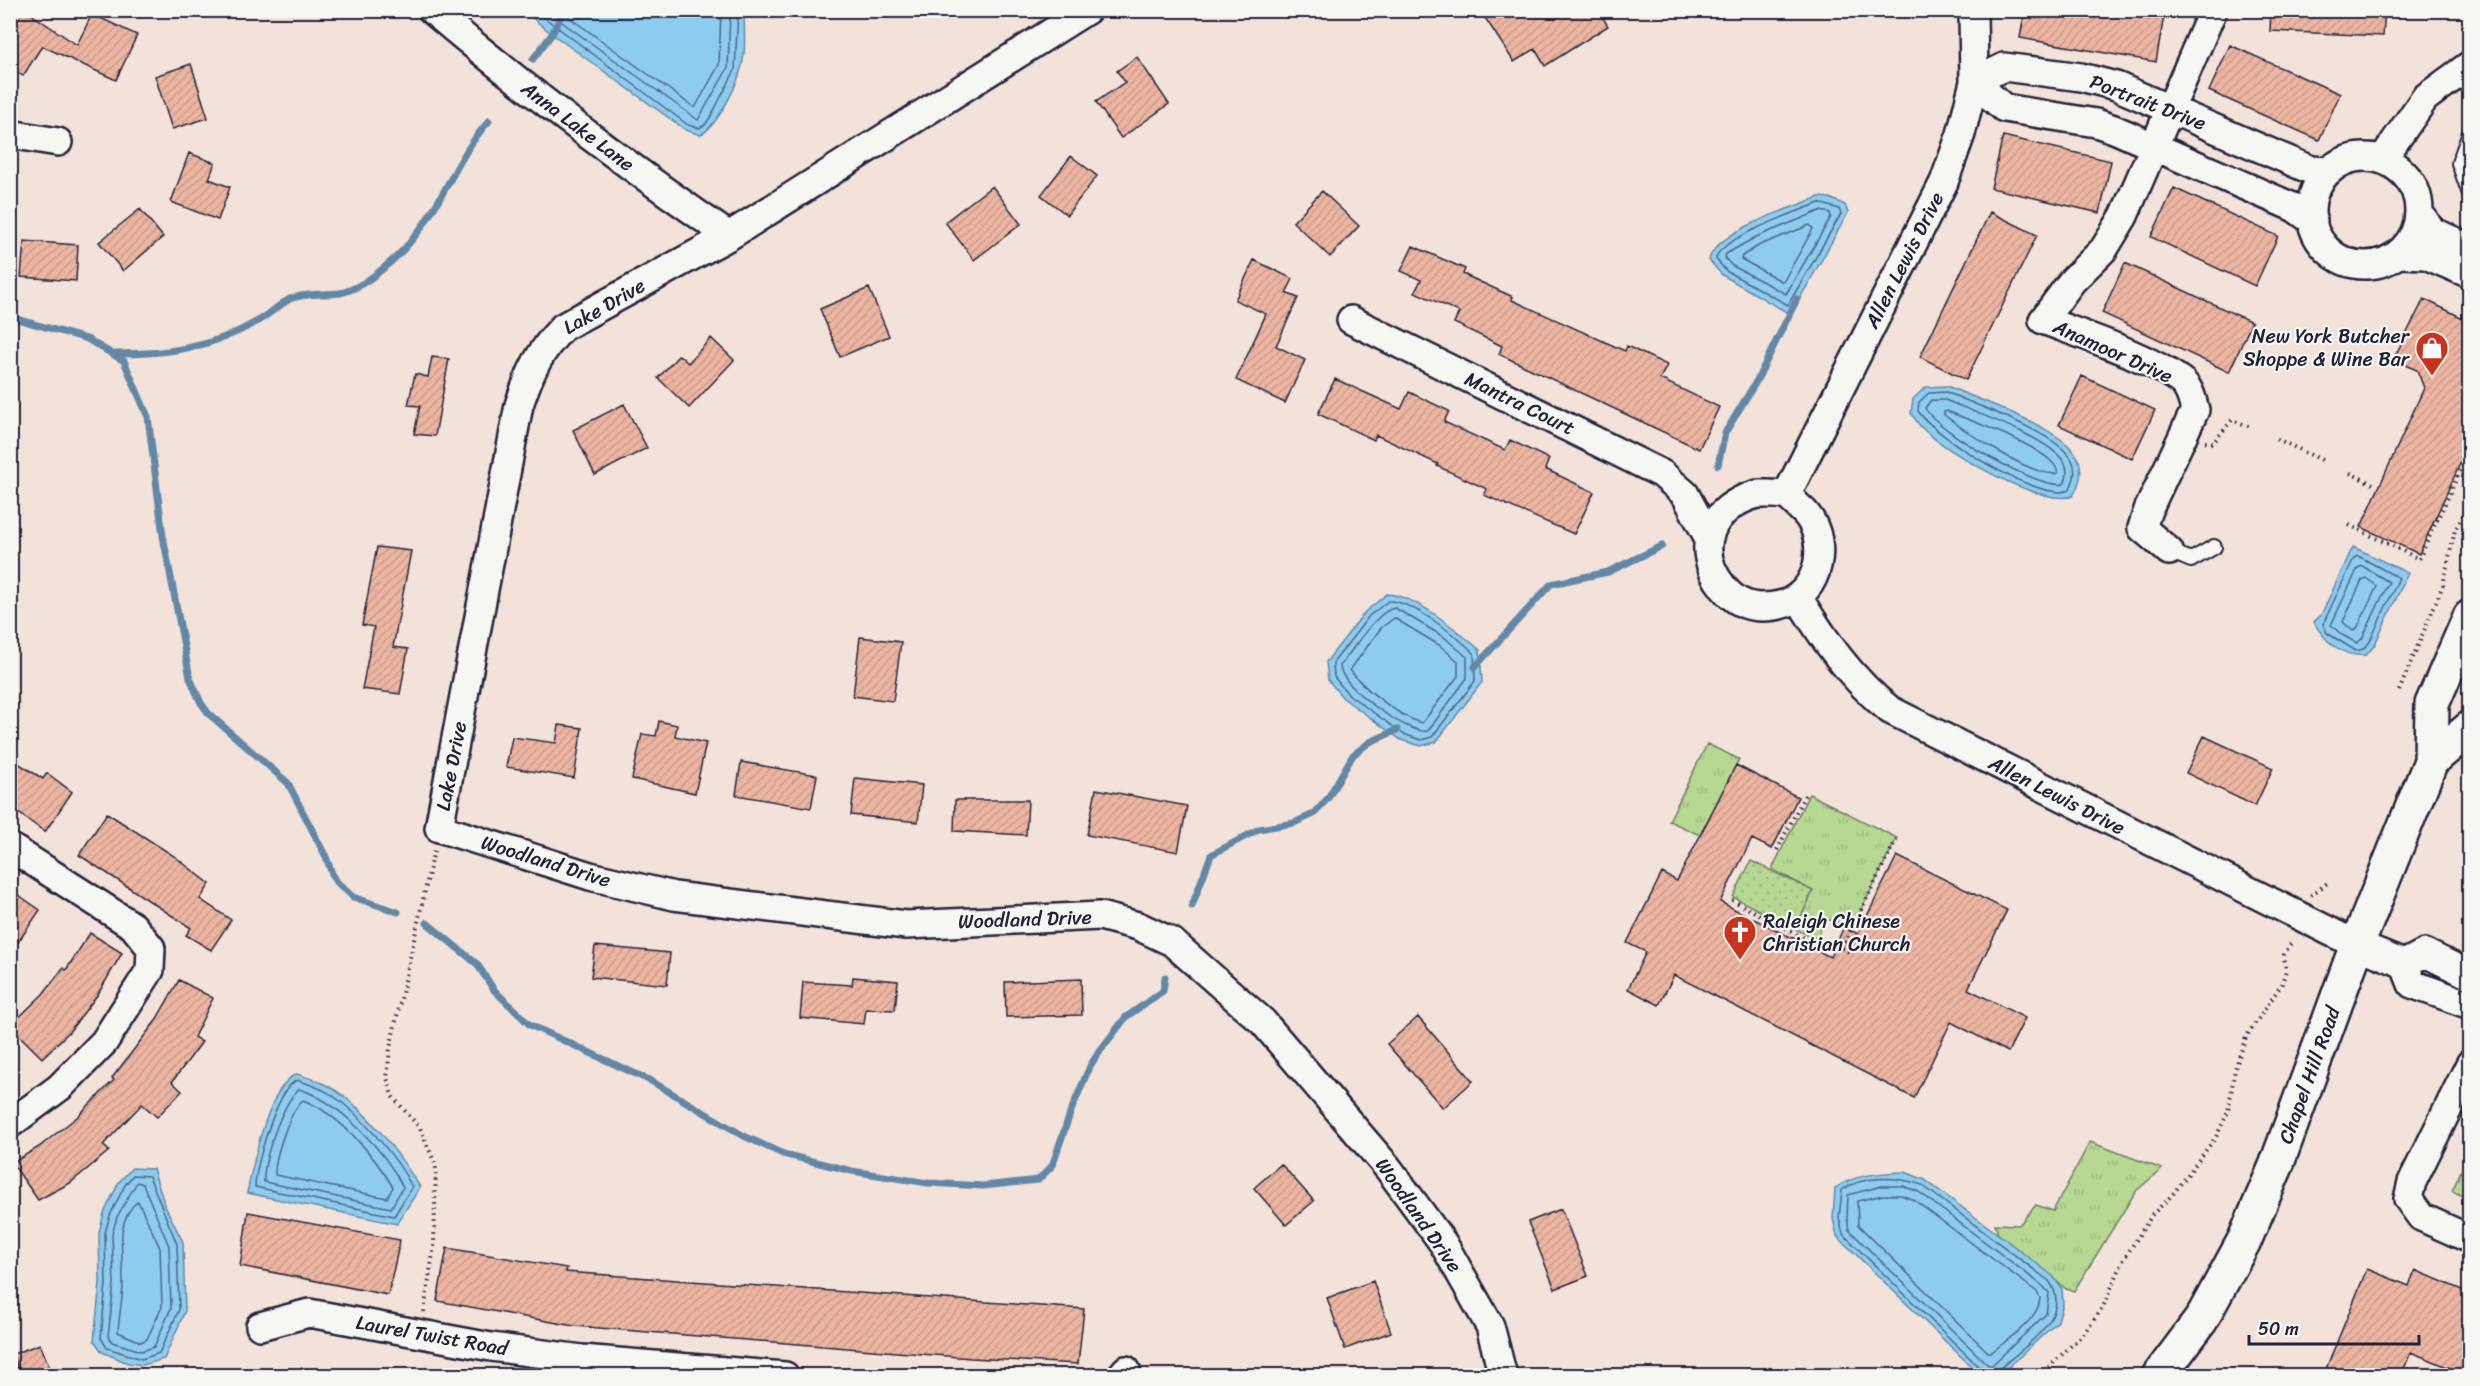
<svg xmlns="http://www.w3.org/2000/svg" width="2480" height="1386" viewBox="0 0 2480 1386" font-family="Sriracha,sans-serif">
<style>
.grass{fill:url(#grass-tufts);stroke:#6c7d66;stroke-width:1.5}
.park{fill:url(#park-dots);stroke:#6c7d66;stroke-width:1.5}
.water{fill:#8eccef;stroke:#6388a7;stroke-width:1.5}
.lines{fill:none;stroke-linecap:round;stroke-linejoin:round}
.shore{stroke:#4d6683;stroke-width:1.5}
.stream{stroke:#6388a7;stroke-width:7}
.building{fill:url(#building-hatch);stroke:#22223b;stroke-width:1.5}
.service-casing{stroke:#22223b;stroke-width:18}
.minor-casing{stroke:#22223b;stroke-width:32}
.secondary-casing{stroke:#22223b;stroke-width:38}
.path{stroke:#22223b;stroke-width:4;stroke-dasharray:1.5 4.5;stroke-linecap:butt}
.service{stroke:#f6f6f2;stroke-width:14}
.minor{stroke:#f6f6f2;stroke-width:27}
.secondary{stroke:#f6f6f2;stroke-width:33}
.labels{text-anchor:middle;stroke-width:4.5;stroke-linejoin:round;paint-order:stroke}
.street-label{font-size:20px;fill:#22223b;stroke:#f6f6f2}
.poi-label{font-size:20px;fill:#22223b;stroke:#f6f6f2;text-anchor:end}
</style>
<defs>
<pattern id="grass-tufts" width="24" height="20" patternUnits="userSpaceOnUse" patternTransform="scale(1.5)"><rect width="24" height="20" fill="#b6d892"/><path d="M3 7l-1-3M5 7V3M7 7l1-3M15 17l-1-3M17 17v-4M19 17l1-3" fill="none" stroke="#9cb97f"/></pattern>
<pattern id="park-dots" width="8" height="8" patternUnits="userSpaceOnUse" patternTransform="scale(1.5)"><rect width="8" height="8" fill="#b6d892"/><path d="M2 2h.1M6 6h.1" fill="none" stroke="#9cb97f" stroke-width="1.8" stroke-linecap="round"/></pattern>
<pattern id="building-hatch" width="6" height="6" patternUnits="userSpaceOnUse" patternTransform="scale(1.5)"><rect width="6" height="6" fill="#ecb5a1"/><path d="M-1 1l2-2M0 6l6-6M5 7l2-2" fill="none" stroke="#ca9b8c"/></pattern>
</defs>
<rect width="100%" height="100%" fill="#f3e2da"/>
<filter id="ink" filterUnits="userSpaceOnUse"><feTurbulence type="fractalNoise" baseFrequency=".0167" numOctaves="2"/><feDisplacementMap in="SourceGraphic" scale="12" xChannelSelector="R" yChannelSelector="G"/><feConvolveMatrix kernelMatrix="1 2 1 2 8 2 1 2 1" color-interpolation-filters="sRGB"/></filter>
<g filter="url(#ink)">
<path class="grass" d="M1707,744l32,15 -39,76 -31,-14z
M1809,794l88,44 -44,88 -28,-7 -9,20 -21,-10 18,-38 -41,-22z
M2090,1142l72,27 -26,22 -62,100 -8,-2 -68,-55 -3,-10 24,1 17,-20 17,6z
M2469,1153l1,46h-1l-17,-8z"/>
<path class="park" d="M1751,861l62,30 -18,38 -62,-32z"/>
<path class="water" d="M524,11h220c0,19 3,42 -4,61 -5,18 -24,55 -40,63l-14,-5 -134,-96z
M1819,197l11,1 15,7 3,8 -53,94 -7,6 -66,-38 -13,-15c6,-29 83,-52 110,-63z
M1947,386c31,14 114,41 130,70 7,14 3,27 -4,40 -33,11 -127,-44 -151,-68 -4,-4 -8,-11 -11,-15l2,-14 13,-12z
M2353,547l55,26 -34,73 -8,9c-23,3 -42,-14 -52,-33l7,-7z
M1387,594c30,2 70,36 93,56l2,32 -46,60 -15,4 -20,-6 -58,-42 -15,-18 -2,-18 39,-50z
M297,1074c12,4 27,8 38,16 35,23 63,63 85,97l-23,37 -150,-31c6,-28 21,-108 50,-119z
M132,1168l21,1 12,37 18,36 2,69 -21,48 -21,6 -15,-2 -26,-11 -8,-12 6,-57 -1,-50 5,-20 15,-31z
M1905,1172l20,8 73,54 55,42 9,13 1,15 -5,17 -58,54h-20l-143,-139 -4,-17 2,-31c21,-14 45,-15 70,-16z"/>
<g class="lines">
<path class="shore" d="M534,10l154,115 11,3 6,-3 6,-9 24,-46 3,-60
M545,10l153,110 30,-52 2,-58
M559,10l136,98 24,-43 2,-55
M1819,203l20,6 2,5 -53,91 -62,-34 -10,-12c1,-20 84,-48 103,-56z
M1820,211l10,2 1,4 -45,77 -55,-29 -6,-7 1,-4 30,-17z
M1810,225l3,4 -30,53 -42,-23 1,-3 18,-11z
M1946,392c29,13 112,41 126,68 5,10 2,21 -3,30 -28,14 -135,-54 -151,-79l1,-9 10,-9z
M1931,400h14c28,12 103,37 119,62 4,6 4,15 0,22 -24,7 -127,-53 -139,-76z
M1947,411c21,9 110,39 111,62 -23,7 -94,-43 -114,-58v-3z
M2358,556l41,22 -30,65 -6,6 -7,2 -29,-18 -4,-9 31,-66z
M2362,566l27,16 -27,57 -5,4 -15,-8 -11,-10 27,-57z
M2366,578l11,8 -20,43 -4,2 -10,-9 19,-42z
M1388,601c22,-2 70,36 86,52l1,28 -43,56 -11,3 -18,-6 -55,-40 -14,-17 -1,-14 36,-47z
M1395,608l49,29 23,20v21l-39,53c-20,4 -88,-45 -88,-65 12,-15 37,-56 55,-58z
M1394,618l45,27 19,16v15l-36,47c-21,-5 -59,-35 -72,-53l31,-42z
M297,1080c11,4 25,8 35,15 28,19 65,62 80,92l-18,29 -139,-29c0,-21 22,-98 42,-107z
M299,1089c40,12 86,62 104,98l-12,21 -127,-26c-1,-23 18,-78 35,-93z
M303,1100c36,14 70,54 90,87l-6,11 -112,-23c-1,-17 15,-65 28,-75z
M133,1175l16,1 28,68 2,66 -20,43 -17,6 -35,-11 -6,-10 5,-54 -1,-51 5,-18 15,-30z
M137,1182l6,2 26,62 2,62 -17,39 -13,4 -29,-9 -4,-6 6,-52 -2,-50 5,-17z
M1882,1186h21l16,6 124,94 6,7 -3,21 -54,51h-4l-139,-135 -2,-12 1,-23z
M1883,1195h18l13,5 123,92 3,6c-1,22 -32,41 -48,54h-4l-130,-127 -1,-24z
M138,1201l22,47 2,59 -15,32 -6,3 -23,-10c1,-15 4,-31 5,-46 1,-28 -10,-65 15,-85z
M1984,1376l-3,-7 -138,-135 -4,-16 3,-28c22,-15 56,-14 80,-5l127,96c26,35 -27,67 -50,88l-2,7"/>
<path class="stream" d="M533,59l19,-25 12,-24
M10,317l77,22 37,22 24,56 15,119 27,142 11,25 8,11 79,69 38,74 8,22 8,8 11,10 45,15
M116,354c50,0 96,-6 140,-32 12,-6 22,-17 34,-23 14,-6 35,-4 50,-6 26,-5 63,-40 78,-61 28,-36 40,-77 71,-111
M1718,465l7,-32 32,-53 40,-81
M1475,667l76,-83 57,-12 54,-26
M1192,906l19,-51 48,-26 35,-6 20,-9 14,-16 25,-43 17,-13 27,-12
M427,923l50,41 17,26 36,35 121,56 93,55 39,18 69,17 76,12 55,3 55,-6 14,-14 19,-55 19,-45 9,-14 27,-35 37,-26 2,-14"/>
</g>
<path class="building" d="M10,10h15l52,35 15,-31 45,21 -21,45 -74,-34 -19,30 -13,-8z
M1480,10h118l10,16 -63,40 -10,-17 -21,13z
M2025,10h140l-9,52 -136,-24z
M2271,10h114l-2,26 -113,-5z
M2230,45l110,49 -21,46 -110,-49z
M1137,57l32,47 -48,34 -25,-36 29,-20 -8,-11z
M191,64l17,54 -36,11 -17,-53z
M2003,136l108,25 -11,52 -109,-25z
M189,153l26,10 -6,16 21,8 -12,33 -47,-18z
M1071,156l26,20 -30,39 -26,-20z
M992,186l29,38 -47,36 -29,-38z
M2174,188l104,48 -23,50 -104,-49z
M1322,191l37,35 -29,31 -37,-35z
M140,209l23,28 -40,34 -24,-29z
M1990,212l47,23 -71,145 -46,-23z
M24,241l54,4 -2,36 -55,-4z
M1413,246l52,23 -2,5 50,23 -1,3 113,51 2,-5 40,19 -7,14 59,28 -20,42 -200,-95 3,-8 -48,-23 5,-11 -44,-20 6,-12 -20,-9z
M1254,260l39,19 -7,14 12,5 -22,48 29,14 -20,43 -49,-23 30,-66 -31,-14z
M2125,263l127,59 -23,50 -127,-59z
M869,288l20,48 -49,21 -20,-48z
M2424,299l45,22v123l-50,110 -58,-27 63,-139 -7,-18 -24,-10z
M711,338l23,22 -45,48 -31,-30 21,-23 9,8z
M432,357l17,2 -14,77 -21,-2 6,-28 -12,-1 7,-31 13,3z
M2082,376l73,34 -23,49 -73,-34z
M1335,379l66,30 8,-17 40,19 -5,11 61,28 5,-10 39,19 -4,10 49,23 -20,42 -90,-39 3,-6 -50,-23 1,-2 -62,-29 -2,5 -56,-26z
M624,404l23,44 -52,27 -22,-45z
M377,547l34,4 -18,96 15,2 -8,45 -38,-5 12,-62 -12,-2z
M860,637l41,5 -8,59 -40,-5z
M659,721l18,4 -2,11 31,7 -11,50 -63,-14 10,-45 14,2z
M559,725l23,3 -8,50 -68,-11 6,-30 44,6z
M2204,736l69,32 -18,38 -69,-33z
M10,758l33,21 4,-6 25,19 -27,40 -35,-25z
M741,762l76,13 -6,33 -75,-13z
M1736,765l62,32 -26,52 -20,-10 -32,63 110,55 14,-30 14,7 39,-78 110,54 -39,79 57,29 -17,34 -57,-30 -37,76 -240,-123 -15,30 -31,-16 18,-37 -19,-9 35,-70 15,8z
M855,778l67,7 -4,37 -67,-7z
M1096,789l91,17 -9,46 -91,-17z
M955,800h73l-2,35 -72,-4z
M107,813l67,43 36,28 -10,15 31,21 -20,30 -25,-15 5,-7 -112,-73z
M17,894l23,16 -30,44v-50z
M90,933l32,20 -24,41 -29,38 -27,26 -32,-32 33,-32 20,-26 3,2z
M595,946l75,7 -3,32 -76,-8z
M853,977l45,4 -3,29 -29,-1 -2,15 -64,-6 3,-36 49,3z
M1081,979l1,36 -76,2 -1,-35z
M179,980l34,18 -19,39 8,5 -30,40 10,9 -25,26 -15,-13 -39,41 6,6 -39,32 -32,17 -26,-37 27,-16 38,-30 37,-37 -2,-2 43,-56z
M1418,1017l55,64 -30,27 -56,-64z
M1281,1164l33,37 -28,24 -32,-37z
M1561,1209l27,67 -33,13 -27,-67z
M248,1212l152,28 -12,55 -148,-29z
M447,1248l120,20 -1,4 518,37 -6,55 -107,-6 -397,-32 -137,-25z
M2367,1269l42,17 6,-16 54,23v83l-58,-24 -10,24h-78z
M1373,1281l18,51 -46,17 -18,-51z
M40,1344l13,32h-33l-7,-22z"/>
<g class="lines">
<g class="service-casing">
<path id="service" d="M2470,133l-11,30 11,31
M2169,551l22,9 23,-13"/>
</g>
<g class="minor-casing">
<path id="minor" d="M432,10c95,81 194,155 297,226
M1087,10l-358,226 -166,91c-24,25 -33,45 -44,78l-80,423 151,48 84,20 232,29 194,-9 38,10 34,16 91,80 125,146 55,75 47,83 13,50
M10,134l48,8
M2311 211a54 54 0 1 1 108 0a54 54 0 1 1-108 0Z
M2382,160l43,-62 45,-33
M2420,214l12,17 38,17
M2313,221l-18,-13 -181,-79 -18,-6 -92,-15 -30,-26 30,-15 77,10 35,9 195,84 18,1
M2400,254l26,1 44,19
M1351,320l311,154 23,20 23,43
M1758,494c9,0 20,-1 28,2 5,2 10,8 14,12 26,21 25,69 -3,89 -10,8 -23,10 -35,10 -16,0 -29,-7 -39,-20 -31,-39 -12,-81 35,-93z
M1786,496l158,-314 17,-48 13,-52 -1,-72
M2169,551l-27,-23 6,-18 47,-100c-3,-11 -5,-22 -14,-29 -36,-26 -96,-45 -138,-61l29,-39 32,-32 20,-33 89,-206
M1798,597c26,43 53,82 92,113l467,235 47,19
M10,847l123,79 18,22 -1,22 -46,72 -44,45 -50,37
M2404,964l8,20 58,21
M2404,964l21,-11 45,22
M2470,1064l-58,118 -4,17 13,18 49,22
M260,1326l49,-13 182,34 91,12 203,17
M1121,1376l5,-6"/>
</g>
<g class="secondary-casing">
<path id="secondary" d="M2431,761l39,-33
M2159,1376l42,-56 44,-81 31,-73 81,-221 74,-184 1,-57 38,-87"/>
</g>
<path class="path" d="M2277,439l47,22
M2205,442l8,1 19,-23 19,7
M2350,473l23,11
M2349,525l70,34 51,-109
M2399,691l44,-106 12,-55 15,-26
M1777,850l29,-57
M2311,895l19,-14
M1732,900l64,34
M1794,939l2,-5 19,9 27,5 55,-110
M1842,948l7,4
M424,1312l10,-66 2,-80 -16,-38 -28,-32 -5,-19 3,-29 44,-198
M2040,1376l43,-42 19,-25 22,-50 28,-44 21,-21 43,-57 12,-25 7,-43 11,-32 36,-53 4,-14 -2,-15 9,-15"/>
<use href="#service" class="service"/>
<use href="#minor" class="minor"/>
<use href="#secondary" class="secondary"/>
</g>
</g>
<defs>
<g id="shop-pin" transform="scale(1.725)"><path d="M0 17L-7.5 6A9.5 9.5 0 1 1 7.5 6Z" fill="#c8321e" stroke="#f6f6f2"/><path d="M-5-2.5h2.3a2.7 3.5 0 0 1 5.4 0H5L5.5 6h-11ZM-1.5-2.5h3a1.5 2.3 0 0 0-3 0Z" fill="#fff"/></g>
<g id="church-pin" transform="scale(1.725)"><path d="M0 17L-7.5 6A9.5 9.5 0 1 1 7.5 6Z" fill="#c8321e" stroke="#f6f6f2"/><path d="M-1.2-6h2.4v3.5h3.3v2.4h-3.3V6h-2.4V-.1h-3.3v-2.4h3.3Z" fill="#fff"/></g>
</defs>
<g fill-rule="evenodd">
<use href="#shop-pin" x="2432" y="348"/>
<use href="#church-pin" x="1740" y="932"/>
</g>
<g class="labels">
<g class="street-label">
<text transform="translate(2148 102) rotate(21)" y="7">Portrait Drive</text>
<text transform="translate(578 126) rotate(37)" y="7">Anna Lake Lane</text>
<text transform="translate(1904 260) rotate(-63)" y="7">Allen Lewis Drive</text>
<text transform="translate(604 306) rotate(-30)" y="7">Lake Drive</text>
<text transform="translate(2113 351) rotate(24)" y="7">Anamoor Drive</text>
<text transform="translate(1520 403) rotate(26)" y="7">Mantra Court</text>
<text transform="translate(451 766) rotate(-79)" y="7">Lake Drive</text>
<text transform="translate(2057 795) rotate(27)" y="7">Allen Lewis Drive</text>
<text transform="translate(546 861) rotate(17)" y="7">Woodland Drive</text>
<text transform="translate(1025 919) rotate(-2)" y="7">Woodland Drive</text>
<text transform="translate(2309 1075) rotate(-70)" y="7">Chapel Hill Road</text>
<text transform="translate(1419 1215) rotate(55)" y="7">Woodland Drive</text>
<text transform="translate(432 1335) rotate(10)" y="7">Laurel Twist Road</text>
</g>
<g class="poi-label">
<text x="2409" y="343">New York Butcher<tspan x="2409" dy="23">Shoppe &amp; Wine Bar</tspan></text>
<text x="1763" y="928" text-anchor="start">Raleigh Chinese<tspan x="1763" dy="23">Christian Church</tspan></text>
</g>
</g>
<rect width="2480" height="1386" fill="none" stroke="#f6f6f2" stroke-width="36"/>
<rect x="18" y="18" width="2444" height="1350" fill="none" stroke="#22223b" stroke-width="2" filter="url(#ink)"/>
<path d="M2249 1335v9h170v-9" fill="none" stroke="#22223b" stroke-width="3"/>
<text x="2258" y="1335" font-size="18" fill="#22223b" stroke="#f6f6f2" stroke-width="4.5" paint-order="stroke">50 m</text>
</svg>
